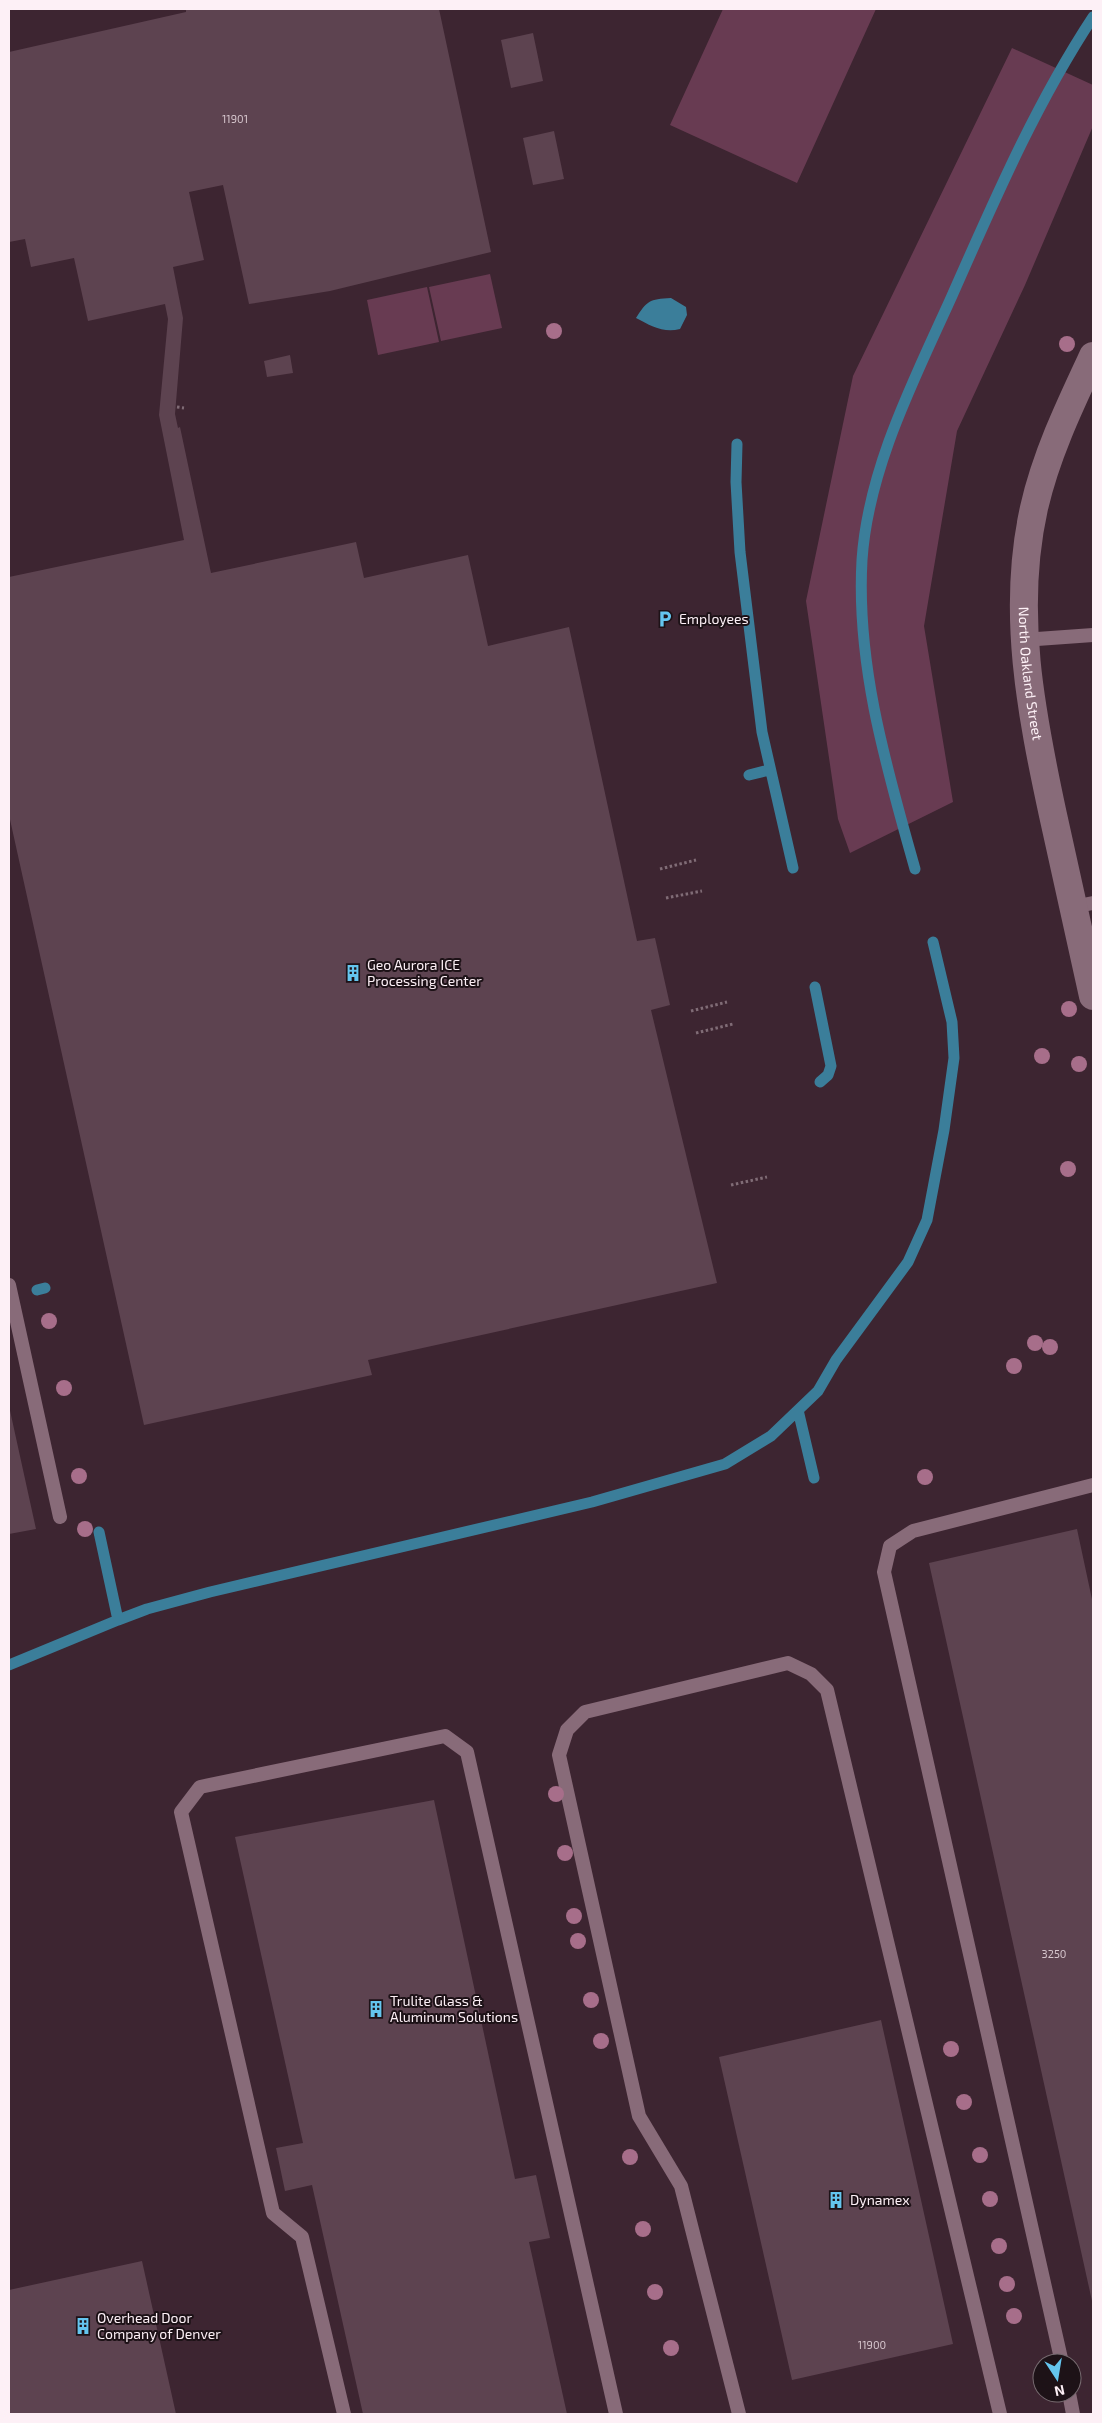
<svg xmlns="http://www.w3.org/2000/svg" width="1102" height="2423" viewBox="0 0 1102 2423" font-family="'Exo 2',sans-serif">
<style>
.green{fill:#683b52}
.water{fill:#3b7e9a}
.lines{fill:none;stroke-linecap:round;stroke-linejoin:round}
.stream{stroke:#3b7e9a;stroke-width:11}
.building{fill:#5d4350}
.path{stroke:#806c76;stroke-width:3;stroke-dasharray:2.5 2.5;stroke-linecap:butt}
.service{stroke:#886b79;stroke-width:14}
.minor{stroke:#886b79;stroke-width:28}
.tree{fill:#a76e8a}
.labels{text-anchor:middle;stroke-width:4;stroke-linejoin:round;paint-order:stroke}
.number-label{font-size:11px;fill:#d5c5cc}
.poi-label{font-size:14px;fill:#fdf0f6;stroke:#1d1217;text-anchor:start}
.street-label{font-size:14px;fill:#fdf0f6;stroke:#1d1217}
</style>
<rect width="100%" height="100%" fill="#3d2531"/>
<path class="green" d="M723,9h153l-79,174 -127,-58z
M1012,48l81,37v41l-68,159 -68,146 -33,195 29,176 -103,51 -12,-34 -32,-218 47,-225z
M490,274l12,54 -61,13 -12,-54z
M427,287l12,55 -61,13 -11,-55z"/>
<path class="water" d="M671,298l15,9 1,8 -7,14c-17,4 -29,-3 -44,-11 11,-17 13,-19 35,-20z"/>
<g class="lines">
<path class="stream" d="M737,444l-1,38 4,70 22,180 31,136
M749,775l20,-5
M915,869c-28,-100 -59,-203 -53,-309 6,-91 52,-180 89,-262 43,-97 84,-193 142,-281
M815,987l16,79 -3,9 -8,7
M37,1290l8,-2
M798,1410l16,68
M99,1532l19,88
M9,1665l109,-45 29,-11 63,-17 382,-90 133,-38 46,-28 47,-45 18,-31 72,-98 19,-42 17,-90 10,-72 -2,-36 -19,-80"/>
</g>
<path class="building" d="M186,9h253l52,243 -161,39 -81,13 -26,-119 -34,7 15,68 -31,7 10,51 -8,96 3,14 2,-1 31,146 145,-31 8,36 104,-23 20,91 81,-19 68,314 18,-3 15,67 -19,5 66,273 -349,77 4,15 -228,50 -135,-610v-238l175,-37 -25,-125 9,-96 -3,-15 -77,17 -14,-63 -43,9 -6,-28 -16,3v-190l177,-40z
M533,33l10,48 -32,7 -10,-48z
M554,131l10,48 -31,6 -10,-47z
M290,355l3,18 -26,4 -3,-16z
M9,1406l27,123 -27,5z
M1077,1529l16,75 -1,697 -163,-738z
M434,1800l81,379 21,-4 14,63 -21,4 38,172h-204l-51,-229 -27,6 -9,-43 27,-5 -68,-306z
M881,2020l72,324 -161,36 -73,-323z
M142,2261l34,153h-167v-124z"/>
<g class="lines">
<path class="path" d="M177,407l7,1
M660,869l36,-9
M666,898l36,-7
M691,1011l36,-9
M696,1033l37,-9
M731,1185l36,-8"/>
<path class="service" d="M1023,640l70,-5
M1073,907l20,-4
M9,1285l51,232
M1062,2363l-178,-791 6,-26 23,-15 180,-46
M1069,2393l4,21
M344,2414l-42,-177 -29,-24 -92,-401 19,-25 245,-51 22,16 149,662
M739,2414l-58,-228 -42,-70 -80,-361 8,-25 18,-18 203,-49 23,11 16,16 173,724"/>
<path class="minor" id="s1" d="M1093,356c-23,49 -47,99 -59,152 -23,103 -3,205 19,307 13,60 27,120 40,181"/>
</g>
<g class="tree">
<circle cx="554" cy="331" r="8"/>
<circle cx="1067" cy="344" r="8"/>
<circle cx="1069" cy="1009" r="8"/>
<circle cx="1042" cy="1056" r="8"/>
<circle cx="1079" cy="1064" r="8"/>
<circle cx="1068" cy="1169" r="8"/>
<circle cx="49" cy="1321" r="8"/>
<circle cx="1035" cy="1343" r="8"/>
<circle cx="1050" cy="1347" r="8"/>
<circle cx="1014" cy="1366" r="8"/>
<circle cx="64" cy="1388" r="8"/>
<circle cx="79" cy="1476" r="8"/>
<circle cx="925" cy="1477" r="8"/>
<circle cx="85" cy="1529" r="8"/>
<circle cx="556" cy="1794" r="8"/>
<circle cx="565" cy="1853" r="8"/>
<circle cx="574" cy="1916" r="8"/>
<circle cx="578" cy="1941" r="8"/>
<circle cx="591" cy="2000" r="8"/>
<circle cx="601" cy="2041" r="8"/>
<circle cx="951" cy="2049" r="8"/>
<circle cx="964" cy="2102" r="8"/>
<circle cx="980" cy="2155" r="8"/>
<circle cx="630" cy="2157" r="8"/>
<circle cx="990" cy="2199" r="8"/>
<circle cx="643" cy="2229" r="8"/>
<circle cx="999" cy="2246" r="8"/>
<circle cx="1007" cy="2284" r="8"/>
<circle cx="655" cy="2292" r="8"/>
<circle cx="1014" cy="2316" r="8"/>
<circle cx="671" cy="2348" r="8"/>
</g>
<defs>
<g id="parking-bare" transform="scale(1.35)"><path d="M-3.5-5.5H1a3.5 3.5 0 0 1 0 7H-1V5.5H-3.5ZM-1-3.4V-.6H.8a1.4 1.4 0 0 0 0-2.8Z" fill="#64c5ee" stroke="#1d1217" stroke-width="2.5" paint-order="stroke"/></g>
<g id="building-bare" transform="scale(1.35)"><path d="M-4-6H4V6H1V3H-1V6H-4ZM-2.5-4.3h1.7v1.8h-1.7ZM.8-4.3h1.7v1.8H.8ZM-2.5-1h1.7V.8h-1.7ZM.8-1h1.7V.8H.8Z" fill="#64c5ee" stroke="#1d1217" stroke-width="2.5" paint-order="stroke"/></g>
</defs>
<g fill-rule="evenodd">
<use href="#parking-bare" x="665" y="619"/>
<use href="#building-bare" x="353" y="973"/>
<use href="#building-bare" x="376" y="2009"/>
<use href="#building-bare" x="836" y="2200"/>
<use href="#building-bare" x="83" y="2326"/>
</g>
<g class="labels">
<g class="number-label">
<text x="235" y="123">11901</text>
<text x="1054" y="1958">3250</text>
<text x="872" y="2349">11900</text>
</g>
<g class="poi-label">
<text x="679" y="624">Employees</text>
<text x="367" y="970">Geo Aurora ICE<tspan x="367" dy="16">Processing Center</tspan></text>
<text x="390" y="2006">Trulite Glass &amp;<tspan x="390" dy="16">Aluminum Solutions</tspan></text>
<text x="850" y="2205">Dynamex</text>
<text x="97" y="2323">Overhead Door<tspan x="97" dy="16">Company of Denver</tspan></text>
</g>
<g class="street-label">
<text dy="5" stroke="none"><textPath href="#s1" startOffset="330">North Oakland Street</textPath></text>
</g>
</g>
<rect width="1102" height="2423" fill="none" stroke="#fdf0f6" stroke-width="20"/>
<g transform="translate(1057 2378) rotate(168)"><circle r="24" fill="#1d1217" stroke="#776b70"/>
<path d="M0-4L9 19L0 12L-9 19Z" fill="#64c5ee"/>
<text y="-8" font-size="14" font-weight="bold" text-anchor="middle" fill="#fdf0f6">N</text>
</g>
</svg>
